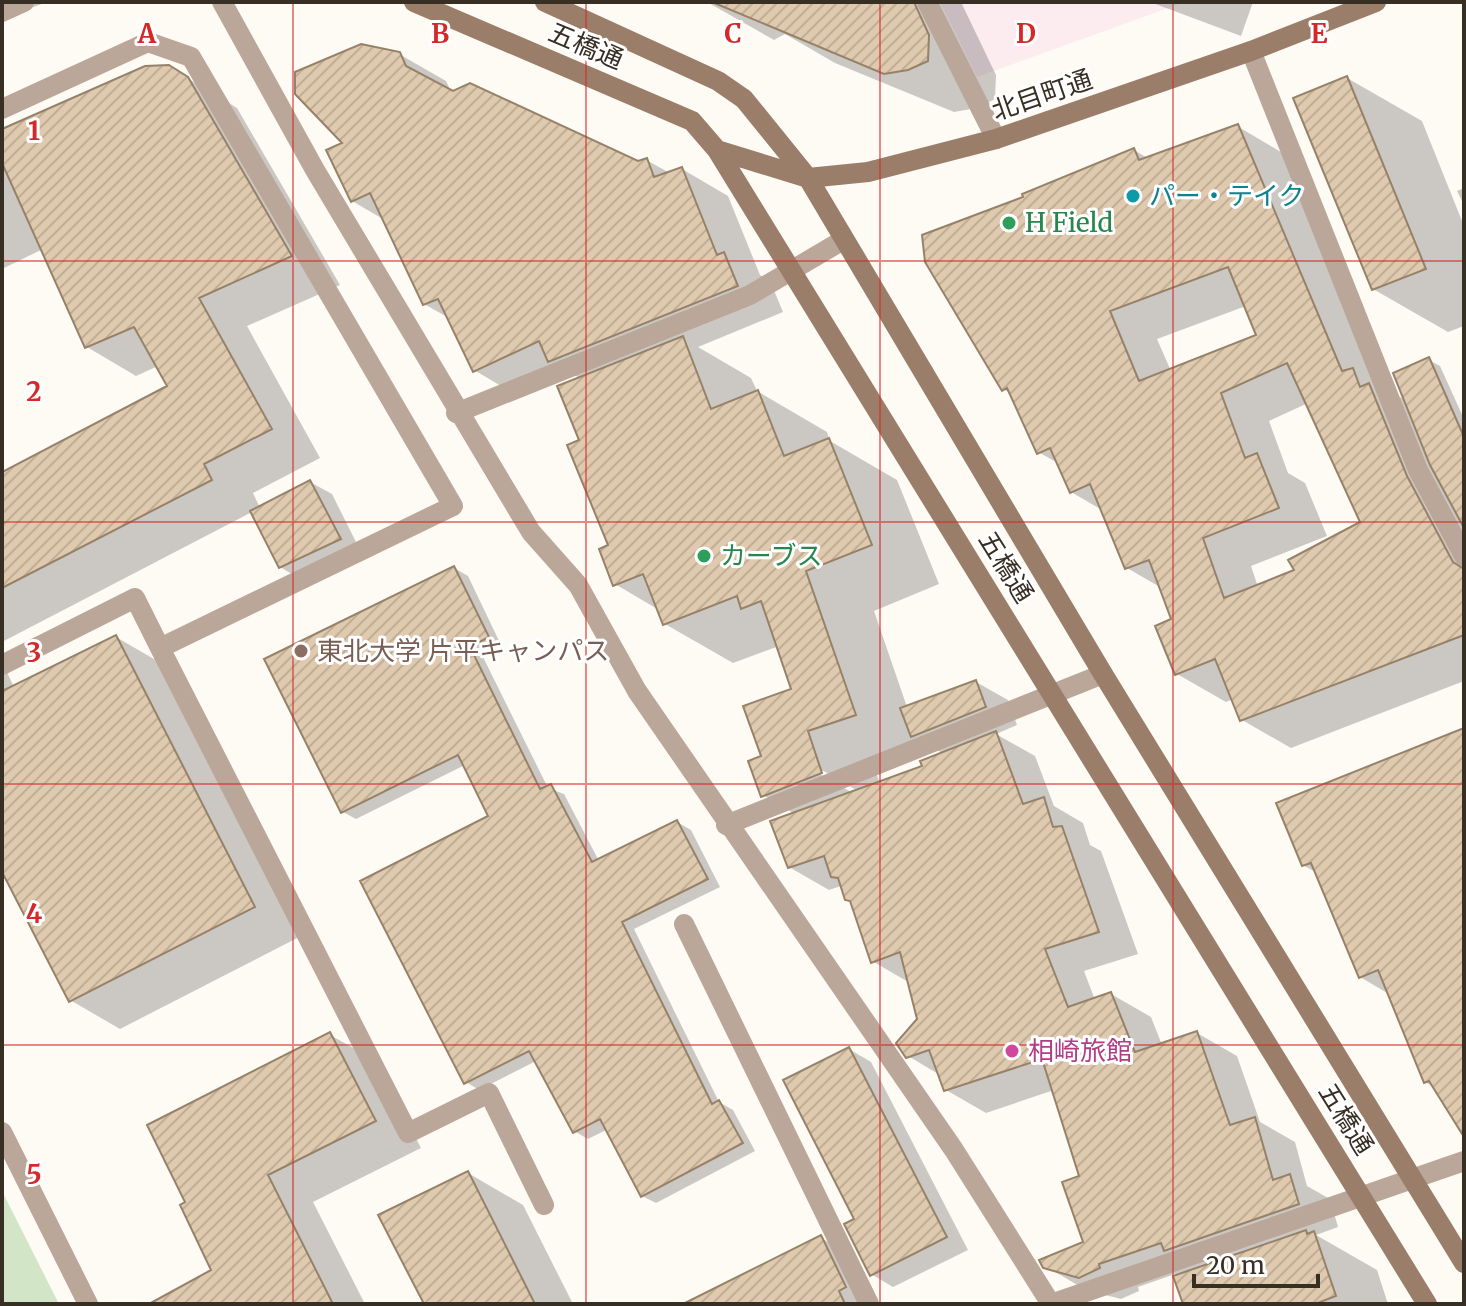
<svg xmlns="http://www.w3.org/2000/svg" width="1466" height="1306" viewBox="0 0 1466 1306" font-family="Merriweather,'Noto Sans JP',serif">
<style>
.commercial{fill:#fcecf0}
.garden{fill:#d2e6c7}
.shadow{fill:#0003;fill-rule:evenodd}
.building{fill:url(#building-hatch);stroke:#968269;stroke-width:2;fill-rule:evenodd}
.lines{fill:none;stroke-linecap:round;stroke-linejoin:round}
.lane{stroke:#baa799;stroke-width:20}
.street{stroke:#baa799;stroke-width:20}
.secondary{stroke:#9a7e6a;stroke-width:20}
.grid{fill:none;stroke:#d62828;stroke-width:2;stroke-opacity:0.55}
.culture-dot{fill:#0f9aa8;stroke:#fff;stroke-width:3}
.leisure-dot{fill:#2e9e5b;stroke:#fff;stroke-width:3}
.education-dot{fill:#8d6e63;stroke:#fff;stroke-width:3}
.hotel-dot{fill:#d1479c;stroke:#fff;stroke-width:3}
.labels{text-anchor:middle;stroke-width:6;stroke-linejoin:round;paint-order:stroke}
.street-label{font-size:26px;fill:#372e24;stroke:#fff}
.culture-label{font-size:26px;fill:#0d838f;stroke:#fff;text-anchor:start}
.leisure-label{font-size:26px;fill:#27864d;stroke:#fff;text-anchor:start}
.education-label{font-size:26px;fill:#785e54;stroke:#fff;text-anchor:start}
.hotel-label{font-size:26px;fill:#b23c85;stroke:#fff;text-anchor:start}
.grid-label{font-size:26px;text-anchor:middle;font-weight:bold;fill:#d62828;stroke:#fff;stroke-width:6;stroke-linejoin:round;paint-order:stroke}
</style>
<defs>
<pattern id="building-hatch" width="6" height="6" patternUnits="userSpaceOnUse" patternTransform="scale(2)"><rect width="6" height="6" fill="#dfcaaf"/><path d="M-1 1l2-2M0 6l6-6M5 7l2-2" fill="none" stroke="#c0ae96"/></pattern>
</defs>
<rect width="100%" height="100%" fill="#fefaf4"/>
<path class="commercial" d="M940,2h245l-208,75z"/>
<path class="garden" d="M2,1191l57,113h-57z"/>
<path class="shadow" d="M2,2h45l-45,17z
M707,2h254l35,73 -1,24 -18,9 -23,4 -119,-49 -50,-29 -11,6z
M1150,2h103l-12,34z
M399,54l47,27 6,12 186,70 8,-3 24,13 12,-4 46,27 32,79 10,6 13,31 -85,35 53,31 6,13 70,41 3,9 67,39 42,104 -65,27 33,96 69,-25 32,18 9,25 -21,9 39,22 19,50 29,17 7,22 11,6 37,103 -54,17 11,29 16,-6 40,23 11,28 35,-12 40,23 23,66 35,20 12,44 23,13 8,28 -22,8 61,35 11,34h-203l-10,-30 -37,13 1,4 -18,8 -35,-9 -41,-24 40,-23 -3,-66 -28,-87 -68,23 -40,-23 -6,-15 -32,-19 11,-37 -9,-36 -38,-22 -20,-60 -11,-15 -12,4 -40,-23 6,-53 -32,-19v-38l31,-67 -15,-44 -46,17 -68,-39 -6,-14 -44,-26 -4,-38 -30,-105v-62l-10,-6 -51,24 -46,-27 -25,-52 -25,-14 -41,-85 -31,-18 -6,-58zM918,739l26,15 -19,14 -45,16 -5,-14zM820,769l38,22 -2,4 -36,-21z
M169,67l68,41 103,177 -93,41 73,132 -67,35 7,15 50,-26 22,12 29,58 -59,28 -22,-13 -28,-55 -250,130v-168l168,-87 -12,-21 -22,10 -49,-29 -44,-98 -41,20v-138z
M1347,78l75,43 42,105v100l-16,6 -75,-43z
M1237,126l49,29 100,234 21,12 22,-41 11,6 24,53v262l-173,67 -49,-28 -9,-21 -7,3 -49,-28 -3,-53 -14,-34 -33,-19 -25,-58 -31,-18 -13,-29 -20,-11 -26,-58 -9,-5 23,-191 108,-48 15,9zM1246,306l13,30 -88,35 -14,-32zM1308,403l55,120 -66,48 -39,16 -7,-21 76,-30 -22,-53 -17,-10 -19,-52z
M1464,188v17l-7,-14z
M454,568l14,8 33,69 -19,10 66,133 16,6 35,67 78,-39 14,8 29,57 -86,42 85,173 14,8 22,41 -99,52 -14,-7 -34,-67 -20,10 -14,-8 -38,-70 -57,29 -13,-8 25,-265 -26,-52 -109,54 -13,-7z
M116,637l50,29 137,269 -183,94 -50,-29 -68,-132v-206l12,25z
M1464,733v400l-28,-45 -11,-6 -36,-88 -29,-17 -43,-104 -14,-8z
M330,1035l47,26 44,87 -108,54 52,102h-186l35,-33z
M849,1049l22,13 97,188 -75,37 -22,-13 -14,-54z
M468,1173l55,32 50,99h-146z
M821,1238l22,12 17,54h-144z"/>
<path class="building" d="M712,2h202l15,33 -1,26 -20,9 -24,4z
M361,44l39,8 6,14 47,25 17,-8 168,78 9,-3 7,19 28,-10 35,88 7,-3 14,34 -190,76 -9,-21 -66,31 -35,-73 -15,6 -53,-112 -19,9 -25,-52 16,-7 -47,-49v-22z
M169,65l19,12 104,179 -93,42 73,131 -68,35 8,16 -210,108v-116l165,-86 -33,-59 -49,21 -83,-185v-34l143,-63z
M1347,76l79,193 -54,21 -79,-192z
M1238,124l104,247 11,-3 7,19 9,-4 38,93 46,86 11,7v66l-224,86 -25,-62 -40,16 -20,-49 16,-7 -22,-59 -24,9 -35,-85 -20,9 -20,-45 -13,6 -30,-66 -5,3 -77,-129 -3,-27 101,-38 -1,-3 112,-46 5,12zM1228,267l28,68 -117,46 -29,-70zM1287,363l73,159 -72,38 6,10 -70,28 -21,-60 76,-30 -22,-55 -12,5 -24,-65z
M683,336l28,73 47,-19 26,66 45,-18 43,107 -66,26 50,144 -48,16 14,42 -61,24 -13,-36 13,-5 -18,-50 48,-17 -30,-88 -20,8 -4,-13 -74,29 -20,-51 -30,12 -14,-37 9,-4 -41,-100 12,-5 -22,-54z
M1429,357l35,80v91l-34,-63 -37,-92z
M310,480l31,59 -62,29 -29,-57z
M454,566l35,71 -19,10 70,142 11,-5 41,78 85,-42 31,59 -86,43 90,182 7,-4 24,43 -102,54 -41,-78 -27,14 -44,-82 -65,33 -104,-203 128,-65 -30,-61 -117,58 -77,-154z
M116,635l139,272 -186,95 -67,-130v-181z
M976,680l10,27 -75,30 -11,-29z
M1464,728v409l-35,-56 -5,2 -46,-113 -19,8 -48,-115 -9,3 -26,-63z
M996,731l27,73 21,-7 9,30 9,-1 37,106 -54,17 23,58 43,-15 24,60 62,-21 33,94 25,-8 18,63 17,-6 9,30 -135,47 -3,-8 -62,21 1,4 -21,10 -36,-10 -4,-8 44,-18 -21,-60 17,-6 -37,-117 -98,32 -15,-41 -23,8 -10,-15 21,-24 -17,-67 -29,11 -21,-62 -5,-1 -7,-22 -7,-1 -7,-21 -36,12 -18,-47 152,-55 -2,-5z
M330,1032l46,89 -108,54 65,129h-184l62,-34 -31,-65 5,-3 -38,-77z
M849,1047l98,190 -77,39 -26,-52 10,-5 -71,-139z
M468,1171l67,133h-111l-46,-89z
M1306,1230l1,4 7,-3 22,65 -21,8h-132l-10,-28z
M821,1235l25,52 -7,4 6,13h-162z"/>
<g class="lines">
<path class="lane" d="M2,109l146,-67 43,15 262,449 -293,142 -25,-50 -133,67
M456,413l294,-118 93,-55
M160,648l248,485 81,-40 55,112
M684,924l185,380
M2,1132l86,172"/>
<path class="street" d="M222,2l93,168 216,362 47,53 59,106 317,459 97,154
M927,2l69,137
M2,12l22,-10
M1251,51l167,419 46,86
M726,825l377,-151
M1051,1304l413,-143"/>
<path class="secondary" d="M414,2l278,119 25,29 710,1154
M545,2l173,79 26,18 64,79 295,496 361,589
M717,150l91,28 60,-6 128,-33 255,-88 125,-49"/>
</g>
<path class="grid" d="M293,2v1302M586,2v1302M880,2v1302M1173,2v1302M2,261h1462M2,522h1462M2,784h1462M2,1045h1462"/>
<circle class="culture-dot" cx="1133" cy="196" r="8"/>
<g class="leisure-dot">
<circle cx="1009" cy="223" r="8"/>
<circle cx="704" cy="556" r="8"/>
</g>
<circle class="education-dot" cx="301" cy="651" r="8"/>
<circle class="hotel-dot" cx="1012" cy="1051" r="8"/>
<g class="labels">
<g class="street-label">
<text transform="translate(586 46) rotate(23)" y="9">五橋通</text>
<text transform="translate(1042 95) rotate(-19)" y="9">北目町通</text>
<text transform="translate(1006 567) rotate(58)" y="9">五橋通</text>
<text transform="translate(1346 1119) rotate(58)" y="9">五橋通</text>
</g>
<g class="culture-label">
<text x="1149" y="205">パー・テイク</text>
</g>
<g class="leisure-label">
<text x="1025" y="232">H Field</text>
<text x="720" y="565">カーブス</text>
</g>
<g class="education-label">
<text x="317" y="660">東北大学 片平キャンパス</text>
</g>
<g class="hotel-label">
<text x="1028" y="1060">相崎旅館</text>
</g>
</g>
<g class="grid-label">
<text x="147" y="43">A</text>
<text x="440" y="43">B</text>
<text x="733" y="43">C</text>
<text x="1026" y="43">D</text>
<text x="1319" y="43">E</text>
<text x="34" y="140">1</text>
<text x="34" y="401">2</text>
<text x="34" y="662">3</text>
<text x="34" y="923">4</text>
<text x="34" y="1184">5</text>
</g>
<rect width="1466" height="1306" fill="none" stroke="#372e24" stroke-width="8"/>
<path d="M1194 1274v12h124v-12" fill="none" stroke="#372e24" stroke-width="4"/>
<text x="1206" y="1274" font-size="24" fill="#372e24" stroke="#ffffff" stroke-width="6" paint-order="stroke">20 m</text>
</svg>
